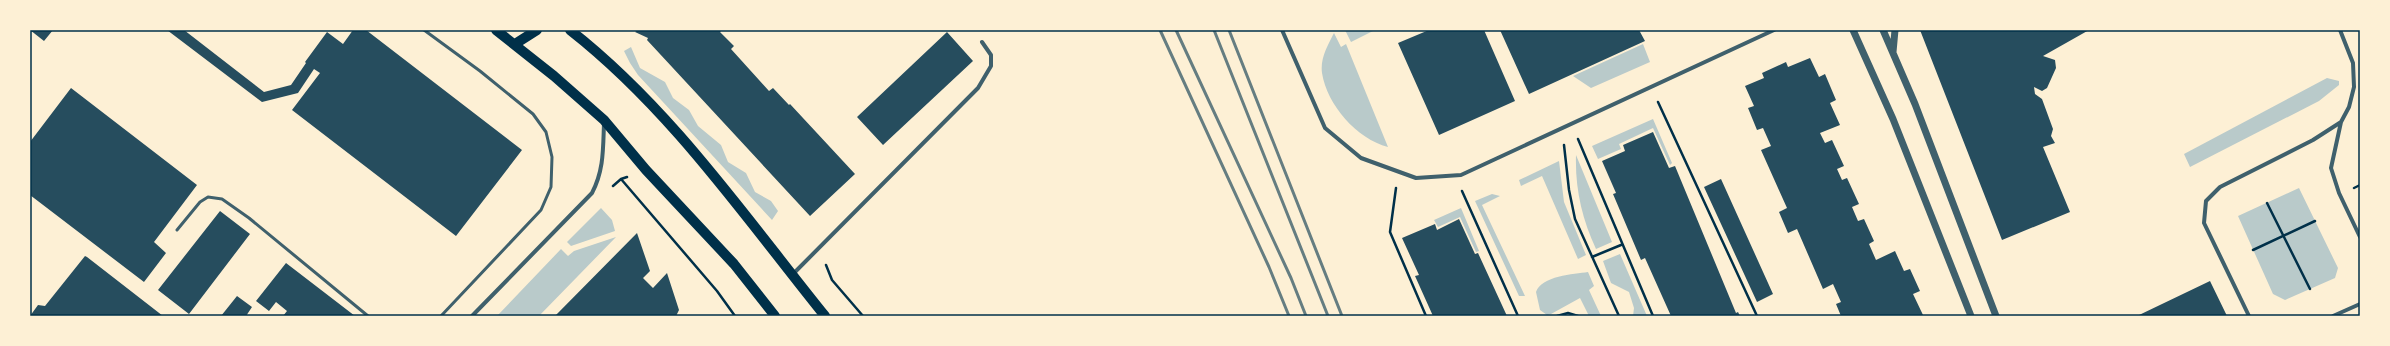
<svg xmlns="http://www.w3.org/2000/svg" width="2390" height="346" viewBox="0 0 2390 346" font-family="Lora,serif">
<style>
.green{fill:#b9caca}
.building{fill:#264d5e}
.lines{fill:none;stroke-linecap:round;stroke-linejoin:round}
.path{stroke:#003049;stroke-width:2.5}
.service{stroke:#3f606c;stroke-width:3}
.minor{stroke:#3f606c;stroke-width:4}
.tertiary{stroke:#3f606c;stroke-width:7}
.primary{stroke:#003049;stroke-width:10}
.rail{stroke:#657d81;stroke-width:3}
.neatline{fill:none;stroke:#003049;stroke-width:1.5}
</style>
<rect width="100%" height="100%" fill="#fdf0d5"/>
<path class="green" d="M1345,30h30l-24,12z
M1334,33l7,14 5,-3 42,103c-31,-8 -61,-42 -66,-74 -2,-15 6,-28 12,-40z
M1643,44l7,18 -59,26 -18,-12z
M631,47l9,21 25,14 8,16 16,12 9,16 23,19 7,17 18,11 9,19 16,9 7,10 -6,9 -134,-145 -8,-12 -6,-12z
M2327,78l12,3v4l-20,16 -129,66 -6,-13z
M1653,119l19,44 -2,2 -17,-37 -34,16 2,5 -23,10 -6,-13z
M1576,155l36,87 -16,7c-14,-30 -21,-60 -20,-94z
M1559,161l5,41 22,53 -8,4 -36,-83 -21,10 -2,-6z
M2299,188l39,80 -3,10 -50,22 -12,-6 -35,-78z
M1492,194l8,2 -18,9 43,91h-6l-44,-95z
M601,208l11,12 3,11 -44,15 -4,-4z
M1461,208l18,43 -3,1 -16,-35 -22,10 -4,-7z
M616,237l-77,79h-42l64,-67 7,7 6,-5z
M1620,254l27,62h-14l1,-8 -5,-16 -18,-9 -8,-22z
M1588,272l6,14 -5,4 12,26h-12l-9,-18 -29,16 -4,1 -7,-5 -4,-18c5,-16 38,-18 52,-20z"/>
<path class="building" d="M30,30h23l-9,11z
M167,30h17l80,62 27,-7 15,-22 -1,-1 22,-30 16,12 10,-14h13l156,120 -66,86 -164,-126 28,-37 -6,-4 -16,24 -36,9z
M638,30h84l-2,2 14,14 -3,3 38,42 4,-3 16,17 1,-1 65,70 -45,42 -163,-176 1,-2 -13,-6z
M1429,30h55l31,71 -76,34 -41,-92z
M1500,30h139l6,11 -116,53z
M1920,30h169l-46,26 12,4 1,8 -9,20 -5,3 -8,-4 1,7 7,5 11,30 -2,7 4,7 -12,4 27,65 -68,28z
M947,32l26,29 -90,84 -26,-28z
M1810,58l9,19 6,-3 11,26 -6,3 10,22 -20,8 5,10 7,-3 12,26 -7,3 5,11 5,-2 12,26 -7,3 6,14 6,-2 10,22 -5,3 7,16 19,-9 9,20 6,-2 10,22 -7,3 10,21 -3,1h-79l-5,-12 5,-2 -8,-18 -10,5 -26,-60 -9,4 -9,-21 8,-4 -26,-58 10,-4 -8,-18 -6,2 -9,-22 6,-2 -9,-20 19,-8 -2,-5 24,-11 2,5z
M71,88l126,97 -43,57 12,11 -22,29 -114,-87v-53z
M1653,132l16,36 6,-2 61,147 2,-1 2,4h-69l-26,-58 -4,2 -28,-66 3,-1 -14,-32 23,-10 -2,-6z
M1721,179l52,115 -16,8 -53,-115z
M220,211l30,23 -61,80 -31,-24z
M1459,219l16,35 3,-1 29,63h-74l-18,-40 4,-1 -17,-37 33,-14 2,6z
M637,233l13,38 -7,7 10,10 14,-15 12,37 -3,6h-121z
M85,256l2,1 76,59h-133l8,-11 7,1z
M286,263l69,53h-72l4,-5 -11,-9 -7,9 -13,-10z
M2210,281l17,35h-90z
M237,296l15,11 -6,9h-25z"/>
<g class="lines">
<path class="path" d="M1658,102l99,214
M1578,139l75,177
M1564,145l5,45 6,29 44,97
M621,179l96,112 18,25
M613,186l8,-7 6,-2
M1396,188l-6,44 36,84
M2354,188l6,-3
M1462,191l56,125
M2267,203l43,86
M2253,250l62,-29
M1592,257l29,-12
M826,265l6,15 31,36
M1557,316l11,-3 10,3"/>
<path class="service" d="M424,30l56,41 53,43 13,18 6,25 -1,30 -10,23 -100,106
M177,230l23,-28 8,-5 14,2 27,19 119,98"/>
<path class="minor" d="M1282,30l43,98 36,30 55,20 45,-3 313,-145
M2340,30l13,33 1,24 -5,20 -8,15 -10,46 8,25 21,44
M793,274l185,-186 13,-22v-11l-9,-13
M472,316l120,-123c12,-23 11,-44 12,-70
M2249,316l-45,-93 2,-22 14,-14 93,-47 28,-18
M2333,316l27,-12"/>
<path class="tertiary" d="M1853,30l40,89 78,197
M1883,30l32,74 81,212
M1893,52l2,-22"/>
<path class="primary" d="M496,30l58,46 50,44 42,50 88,94 41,52
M570,30c101,79 175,187 255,286
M515,44l22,-14"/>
<path class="rail" d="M1160,30l109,237 20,49
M1176,30l115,248 15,38
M1214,30l114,286
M1229,30l113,286"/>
</g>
<rect width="2390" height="346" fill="none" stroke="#fdf0d5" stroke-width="62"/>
<rect x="31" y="31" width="2328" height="284" class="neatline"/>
</svg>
